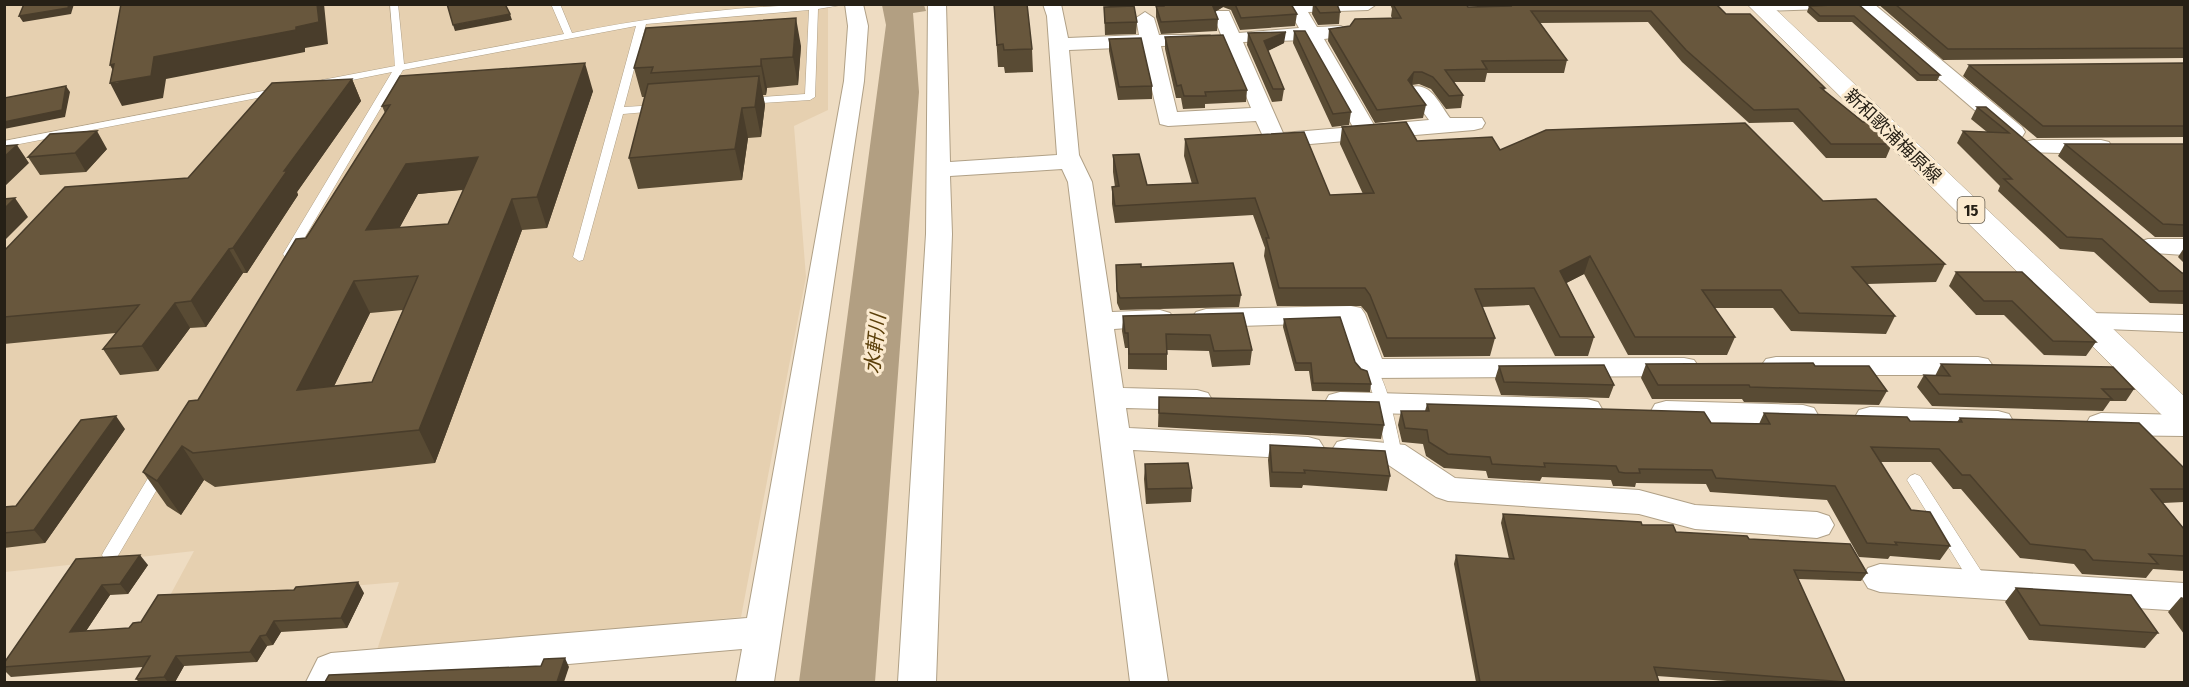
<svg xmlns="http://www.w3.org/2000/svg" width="2189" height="687" viewBox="0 0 2189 687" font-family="'Fira Sans Condensed','Noto Sans JP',sans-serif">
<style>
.built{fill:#e6d0b0}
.water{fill:#b29f82}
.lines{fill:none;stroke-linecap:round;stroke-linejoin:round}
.lane-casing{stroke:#b0a086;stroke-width:1}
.street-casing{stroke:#b0a086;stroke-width:2}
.primary-casing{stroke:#b0a086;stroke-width:1}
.lane{fill:#fff;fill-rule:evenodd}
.street{fill:#fff;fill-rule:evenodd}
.primary{fill:#fff;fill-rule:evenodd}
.wall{fill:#594b34;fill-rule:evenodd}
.shaded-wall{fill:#493d2b}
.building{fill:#68573d;stroke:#493d2b;stroke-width:1.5;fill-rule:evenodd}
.labels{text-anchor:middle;stroke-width:6;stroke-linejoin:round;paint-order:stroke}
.shield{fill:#fbeacf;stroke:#665d4e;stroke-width:1.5}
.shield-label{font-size:16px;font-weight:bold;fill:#262016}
.street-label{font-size:18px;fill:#262016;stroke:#fbeacf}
.water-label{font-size:20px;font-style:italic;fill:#5b3f09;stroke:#fbeacf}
</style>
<rect width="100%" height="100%" fill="#eedcc2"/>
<path class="built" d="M4,5h824v105l-34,16 12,151 -65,340 -365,36 23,-71 -232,19 27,-50 -189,21z"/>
<path class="water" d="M882,5h42l2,6 -13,2 6,79 -44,590h-76l87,-657z"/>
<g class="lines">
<g class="lane-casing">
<path id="lane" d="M390,4h8l6,60 160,-30 -13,-30h9l12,29c90,-18 183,-29 275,-29l-29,5 -3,88 -5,3 -64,4 -5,-3 5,-3 59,-4 4,-84 -163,14 -22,83 34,-2 5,3 -5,3 -35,3 -40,146 -4,1 -6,-4 63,-231 -233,44 -108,184 -2,3h-8l-2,-3 109,-182 -70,14 -5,-3 5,-3 73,-14z
M279,88l4,1v4l-279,54v-6z
M1371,365c15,4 27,72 31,88l-3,4h-10l-3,-4 -10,-50 -12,-34z
M161,464l5,1 3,4 -53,90 -6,2 -6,-2 -2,-4 2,-4 52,-86z
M1915,474l5,2 65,101 2,5 -2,5 -6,2 -6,-2 -66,-107 3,-4z"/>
</g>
<g class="street-casing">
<path id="street" d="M845,4h18l5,22 -4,55 -90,601h-38l6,-33 -383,33h-53l12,-24 13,-5 416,-35 97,-537 4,-55z
M928,4h18l4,158 107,-7 -10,-139 -4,-12h18l7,34 71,-3 -3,-17 9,-6 9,6 5,17h51l3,4 -10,6 -42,1 16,66 74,-4 -38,-93 2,-4h14l10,22 60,-5 -12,-21 1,-3h89l-9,6 -60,2 9,15 24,-1 10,6 -3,4 -24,3 50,86 55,-5 -21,-29 4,-4c19,-5 28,18 38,31h32l3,5 -3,5 -8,2 -199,17 -8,-2 -11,-24 -88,5 -8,-2 -18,-77 -73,3 10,105 13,27 20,130 48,-2 10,3 4,6 -4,6 -56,4 9,59 74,2 11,3 4,7 -4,7 -11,3 -71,-2 3,20 179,9 11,3 5,8 -5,8 -11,3 -175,-9 35,232h-38l-62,-500 -6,-13 -112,7 2,58 -16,448h-38l28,-448zM1305,40l48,87 -70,6 -40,-91z
M1874,4l148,123 3,5 -3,5h-16l-150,-129 -98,3 -9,-6z
M2033,140h68l8,2 3,5 -3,5 -8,2 -76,-2 -3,-5 3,-5z
M2148,239h36v16l-45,-3 -4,-5 4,-5z
M1351,306l10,2 4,6 17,45 302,-1 10,2 5,7 -5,7 -10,2 -313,2 -10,-2 -5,-7 -16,-46 -134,4 -10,-3 -4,-6 4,-6 10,-3z
M2089,313l95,2v17l-105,-4 -4,-6 4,-6z
M1776,357h202l10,2 5,7 -5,7 -10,2h-202l-10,-2 -5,-7 5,-7z
M1340,392l247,7 11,3 4,7 -4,7 -11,3 -247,-7 -11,-3 -4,-7 4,-7z
M1666,401l137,4 11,3 4,7 -4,7 -11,3 -137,-4 -11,-3 -4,-7 4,-7z
M1870,407l128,4 11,3 4,7 -4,7 -11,3 -128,-4 -11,-3 -4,-7 4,-7z
M2101,413l83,2v21l-83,-1 -11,-4 -4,-7 4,-7z
M1348,439l57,6 50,33 184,12 56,15 122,7 12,4 5,9 -5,9 -12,4 -122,-9 -56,-15 -191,-13 -12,-4 -49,-33 -50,-6 -5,-8 5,-8z
M1880,564l304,19v28l-304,-19 -12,-4 -6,-10 6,-10z"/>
</g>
<g class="primary-casing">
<path id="primary" d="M1747,4h23l414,392v32l-13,-4z"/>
</g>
<use href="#lane" class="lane"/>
<use href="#street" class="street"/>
<use href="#primary" class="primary"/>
</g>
<path class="wall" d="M994,4l38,45 1,23 -28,1 -1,-6h-6z
M1163,4h128l6,10 -2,12 -55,4 -9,-20 -8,-3 -8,5 3,7 -1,12 -56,3 -5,-17v-11h7z
M1313,4h24l3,8 -1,12 -21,1 -6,-11z
M1390,4h76l2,3h33l-1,-3h216l10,10 99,74 -1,3 68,53 -6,14h-60l-33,-36 -44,1 -67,-61 -34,-40 -108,1 27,37 -3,13h-77l-2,9h-31l9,13 -2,13 -15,1 -15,-20 -12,-5 -7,1 14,20 -3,13 -48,5 -47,-82 1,-12 21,-3 42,-8 -1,-2 1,-7z
M1858,4l82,71 -3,6h-20l-65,-59h-34l-11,-10 2,-6z
M1878,4h306v54l-241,2z
M1104,7l33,15 -1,12 -31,1z
M1294,31l57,81 -2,13 -17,2 -39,-84z
M1248,33l36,10 -16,8 16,38 -2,12 -10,1 -25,-57z
M1165,37l82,53 -1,12 -41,2v4l-22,1 -2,-11h-5l-11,-49z
M1109,39l43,47v13l-34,1 -9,-49z
M801,46l-3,39 -31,3 -1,7h-3l2,10 -4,32 -13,1 -6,42 -104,9 -9,-31 16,-61h-3l-8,-29z
M2184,63v74l-147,1 -74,-62 6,-11z
M352,79l9,22 -64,91 1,3 -51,78h-4l-37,54 -16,1 -32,43 -38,4 -17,-26 13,-16 -112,11v-93l184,-73z
M593,91l-46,137 -25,2 -87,233 -220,24 -11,-7 -23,35 -14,-9 -24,-34 55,-72 108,-162 79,-125 -3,-7zM463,190l-15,34 -49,4 19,-34zM403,310l-31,72 -38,4 36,-73z
M1977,107l205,166h2v31l-34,-1 -56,-51 -34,-3 -62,-58 2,-5 -43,-43 6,-12 24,1 -16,-13z
M1342,127l75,14 83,9 323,51 122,63 -9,18 -69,2 28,32 -9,18 -95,-3 -18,-23h-59l21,29 -8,18h-99l-44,-81 -18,9 28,54 -6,19h-33l-26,-51 -47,2 13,31 -5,18 -106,1 -17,-44 -6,-7h-84l-13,-50 1,-8 -12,-33 -138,8 -3,-19v-17h3l-2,-15v-17l34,30 45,-1 -8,-28 1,-17 145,56 33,-1 -23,-50z
M2065,144h119v93h-29l-97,-81z
M107,149l-21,23 -46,3 -12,-18z
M2184,248v15l-6,-6z
M1116,265l25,2 100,28 -2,12 -119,3 -3,-7z
M1956,272l140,70 -10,14 -42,-1 -40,-40h-28l-27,-29z
M1243,313l9,37 -2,15 -38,2 -3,-16 -42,-1v20l-39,-1v-21h-3l-3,-17 1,-15z
M1284,319l71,43 16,22 -1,8 -58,-1 -3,-20h-14l-12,-44z
M1646,364l169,2 72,25 -8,14 -135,-3 -2,-3h-90l-11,-21z
M1941,364l193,25 -8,12h-16l-7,10 -171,-5 -15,-19 7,-12 11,1z
M1499,366l115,19 -5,13 -108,-3 -6,-16z
M1159,397l225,28 -3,14 -223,-12z
M1427,404l284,19 48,1 5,-11 146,8 47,1 3,-4 224,50v34l-21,1 21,26v42l-31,-2 -7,9 -64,-4 -8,-10 -54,-6 -59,-69h-8l-22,-27h-51l31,48 39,36 -10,14 -50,-4 -2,3 -29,-2 -32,-57 -117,-8 -4,-8 -70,-1 -1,4 -16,-1h-6l-2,-6 -69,-3 -2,4 -52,-3 -2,-7 -42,-3 -18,-12 -3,-12 -21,-2 -4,-17 3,-14h24z
M125,429l-80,114 -41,5v-41l12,-1z
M1270,445l120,31 -3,15 -84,-6 -1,3 -32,-1 -2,-27z
M1145,464l47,24 -1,14 -45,2 -2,-25z
M1503,514l139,11 34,7 73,7 118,34 -6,8 -63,-2 47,103h-104l-84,-6 2,6h-183l-22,-118 2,-9 53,4 -8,-36z
M76,559l72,6 -20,29 -18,1 -24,36 43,-3 235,-35 -17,35 -66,4 -8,13 -6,1 -10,16 -73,4 -9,16h-36l-3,-3 7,-12 -132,10 -7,-7v-7z
M2016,588l142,45 -13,15 -116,-8 -24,-38z
M2181,597l3,1v36l-16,-22z"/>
<path class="shaded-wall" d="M69,4h5l-3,10 -48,8 -4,-6z
M317,4h7l4,40 -23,4v4l-139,27 -3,19 -41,8 -12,-23 9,-1 -9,-17 44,-8 142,-30z
M1211,4h12v3l-12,7z
M510,14l2,6 -57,11 -2,-6z
M796,18l5,28 -3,39 -5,-28z
M1286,32l-2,11 -21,10 1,-12z
M761,59l6,29 -1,7 -5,-29z
M585,63l8,28 -46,137 -10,-31z
M1414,72l-2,13 -4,-5z
M759,76l6,29 -4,32 -6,-30z
M352,79l9,22 -64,91 1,3 -51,78 -14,-25 51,-77z
M66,86l4,6 -5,25 -61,12v-7z
M742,108l6,30 -6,42 -7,-31z
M97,131l10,18 -21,23 -11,-19z
M17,145l12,18 -25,24v-30z
M478,157l11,30 -71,7 -37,68 -15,-32 40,-66z
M15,198l13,19 -24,24v-32z
M512,199l10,31 -87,233 -16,-33z
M229,249l14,24 -37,54 -15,-26z
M1590,256l-6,18 -29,15 5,-18z
M354,281l16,32 -54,110 -19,-33z
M175,303l15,25 -32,43 -16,-25z
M116,416l9,13 -80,114 -11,-13z
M182,446l22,34 -23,35 -24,-34z
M140,555l8,10 -20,29 -8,-10z
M358,582l6,11 -17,35 -6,-10z
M102,585l8,10 -32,48 -8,-11z
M274,621l7,11 -8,13 -7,-10z
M260,636l7,10 -10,16 -7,-10z
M176,656l8,10 -9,16h-7l-4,-5z
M565,658l4,9 -5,15h-7z"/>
<path class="building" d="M24,4h45l-1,4 -49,8z
M121,4h196l2,18 -23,5v3l-142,27 -3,19 -41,7 4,-19 -4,1z
M447,4h58l5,10 -57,11z
M994,4h33l5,45 -28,1 -1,-6 -6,1z
M1164,4h48l6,15 -57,3 -5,-16h8z
M1235,4h56l6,10 -56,4z
M1314,4h23l3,8 -20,1z
M1393,4h73l2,3 43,-1 -1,-2h206l10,10h24l75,74h-4l42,34h7l22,22h-61l-33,-35 -44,1 -68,-60 -35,-39h-120l36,49 -85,1 5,8 -42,1 18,25 -14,1 -16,-19 -11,-5h-8l-6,8 18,25 -49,5 -48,-81 21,-3 5,-7 46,-1z
M1858,4l82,71h-20l-66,-59h-34l-11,-10z
M1895,4h289v44l-236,1z
M1134,6l3,16 -32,1 -1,-16z
M796,18l-3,39 -32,2v7l-110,7 2,-6 -19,1 12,-40z
M1294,31h11l46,81 -18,2z
M1286,32l-22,9 20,48h-11l-25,-56z
M1223,35l24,55 -42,2 1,4h-22l-3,-11 -4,1 -12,-49z
M1141,38l11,48 -33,1 -10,-48z
M585,63l-48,134 -25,2 -93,231 -226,23 -11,-7 -25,35 -14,-9 46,-71 9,-1 98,-161 10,-1 84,-133 -8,1 18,-30zM478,157l-30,67 -82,6 40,-66zM418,276l-46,106 -75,8 57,-109z
M2184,63v63h-141l-74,-61z
M759,76l-4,31 -13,1 -7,41 -106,9 19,-74z
M352,79l-68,92h3l-54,77 -4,1 -38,52 -16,2 -33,43 -39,3 36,-44 -135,12v-66l61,-64 123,-9 84,-95z
M66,86l-4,24 -58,12v-24z
M1977,107h9l196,166h2v18h-25l-57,-52 -35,-2 -63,-58h8l-49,-48 46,2z
M1406,122l11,19 75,-4 8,13 46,-20 199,-7 78,78 53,-2 69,65 -93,3 43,49 -96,-3 -18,-23h-79l33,47h-100l-45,-81 -30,15 34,66h-34l-26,-49 -59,1 20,49h-108l-17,-43 -5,-7h-86l-13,-50h3l-14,-40 -140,8 -3,-19 7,-1 -6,-31 26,-1 8,31 51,-2 -13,-44 119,-7 26,63 44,-2 -32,-66z
M97,131l-22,22 -47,4 22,-23z
M2065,144h119v81l-21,-1z
M17,145l-13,12v-11z
M15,198l-11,11v-10z
M1233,263l8,32 -121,3 -3,-7 -1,-26 25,-1v3z
M1956,272h66l74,70 -43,-1 -41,-40h-28z
M1243,313l9,37 -38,1 -4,-16 -44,-1 1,20h-38l-1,-21h-3l-2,-17z
M1340,317l15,45 6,7 6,2 4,13 -58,-1 -2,-20h-15l-12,-44z
M1813,363l2,3h54l18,25 -137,-4 -1,-2h-91l-12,-21z
M1941,364l172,3 21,22h-32l10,10 -173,-5 -15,-19 26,1z
M1604,365l10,20 -110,-3 -5,-16z
M1159,397l220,5 5,23 -225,-12z
M1427,404l277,8 7,11 59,1 -6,-11 143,4 3,4 52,1 -2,-4 179,5 45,45v21h-33l33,40v27l-35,-2 9,10 -65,-4 -8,-10 -55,-6 -60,-69h-8l-23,-26 -68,-2 40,63 19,2 20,34 -55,-4 2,3 -30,-2 -32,-57 -119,-8 -4,-8 -73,-1 1,4h-15l-6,-1 -3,-6 -72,-3 1,4 -53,-3 -2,-7 -42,-3 -19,-12 -2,-12 -22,-2 -4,-17h28z
M116,416l-82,114 -30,3v-26l12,-1 65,-86z
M1270,445l115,6 5,25 -86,-6 1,3 -33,-1z
M1188,463l4,25 -45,1 -2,-25z
M1503,514l138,8 1,3h31l3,7 71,4 2,3 101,5 17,29 -73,-3 51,112 -191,-15 5,15h-179l-24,-127 58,4z
M140,555l-20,29 -18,1 -32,47 59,-4 4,-5 8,-1 17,-27 136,-5 2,-3 62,-5 -17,36 -67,3 -8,14 -6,1 -10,16 -74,4 -12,21 -28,2 14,-23 -146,11v-4l72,-104z
M2016,588l115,7 27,38 -118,-8z
M565,658l-8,24h-232l4,-7 212,-9 3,-7z"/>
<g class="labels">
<rect class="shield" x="1957.5" y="197" width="27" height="26" rx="4.5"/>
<g class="shield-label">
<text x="1971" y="216">15</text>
</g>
<g class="street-label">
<text transform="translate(1893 136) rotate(44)" y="6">新和歌浦梅原線</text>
</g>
<g class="water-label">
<text transform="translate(875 344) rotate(-84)" y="7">水軒川</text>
</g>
</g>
<rect width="2189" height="687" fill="none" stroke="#262016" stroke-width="12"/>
</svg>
